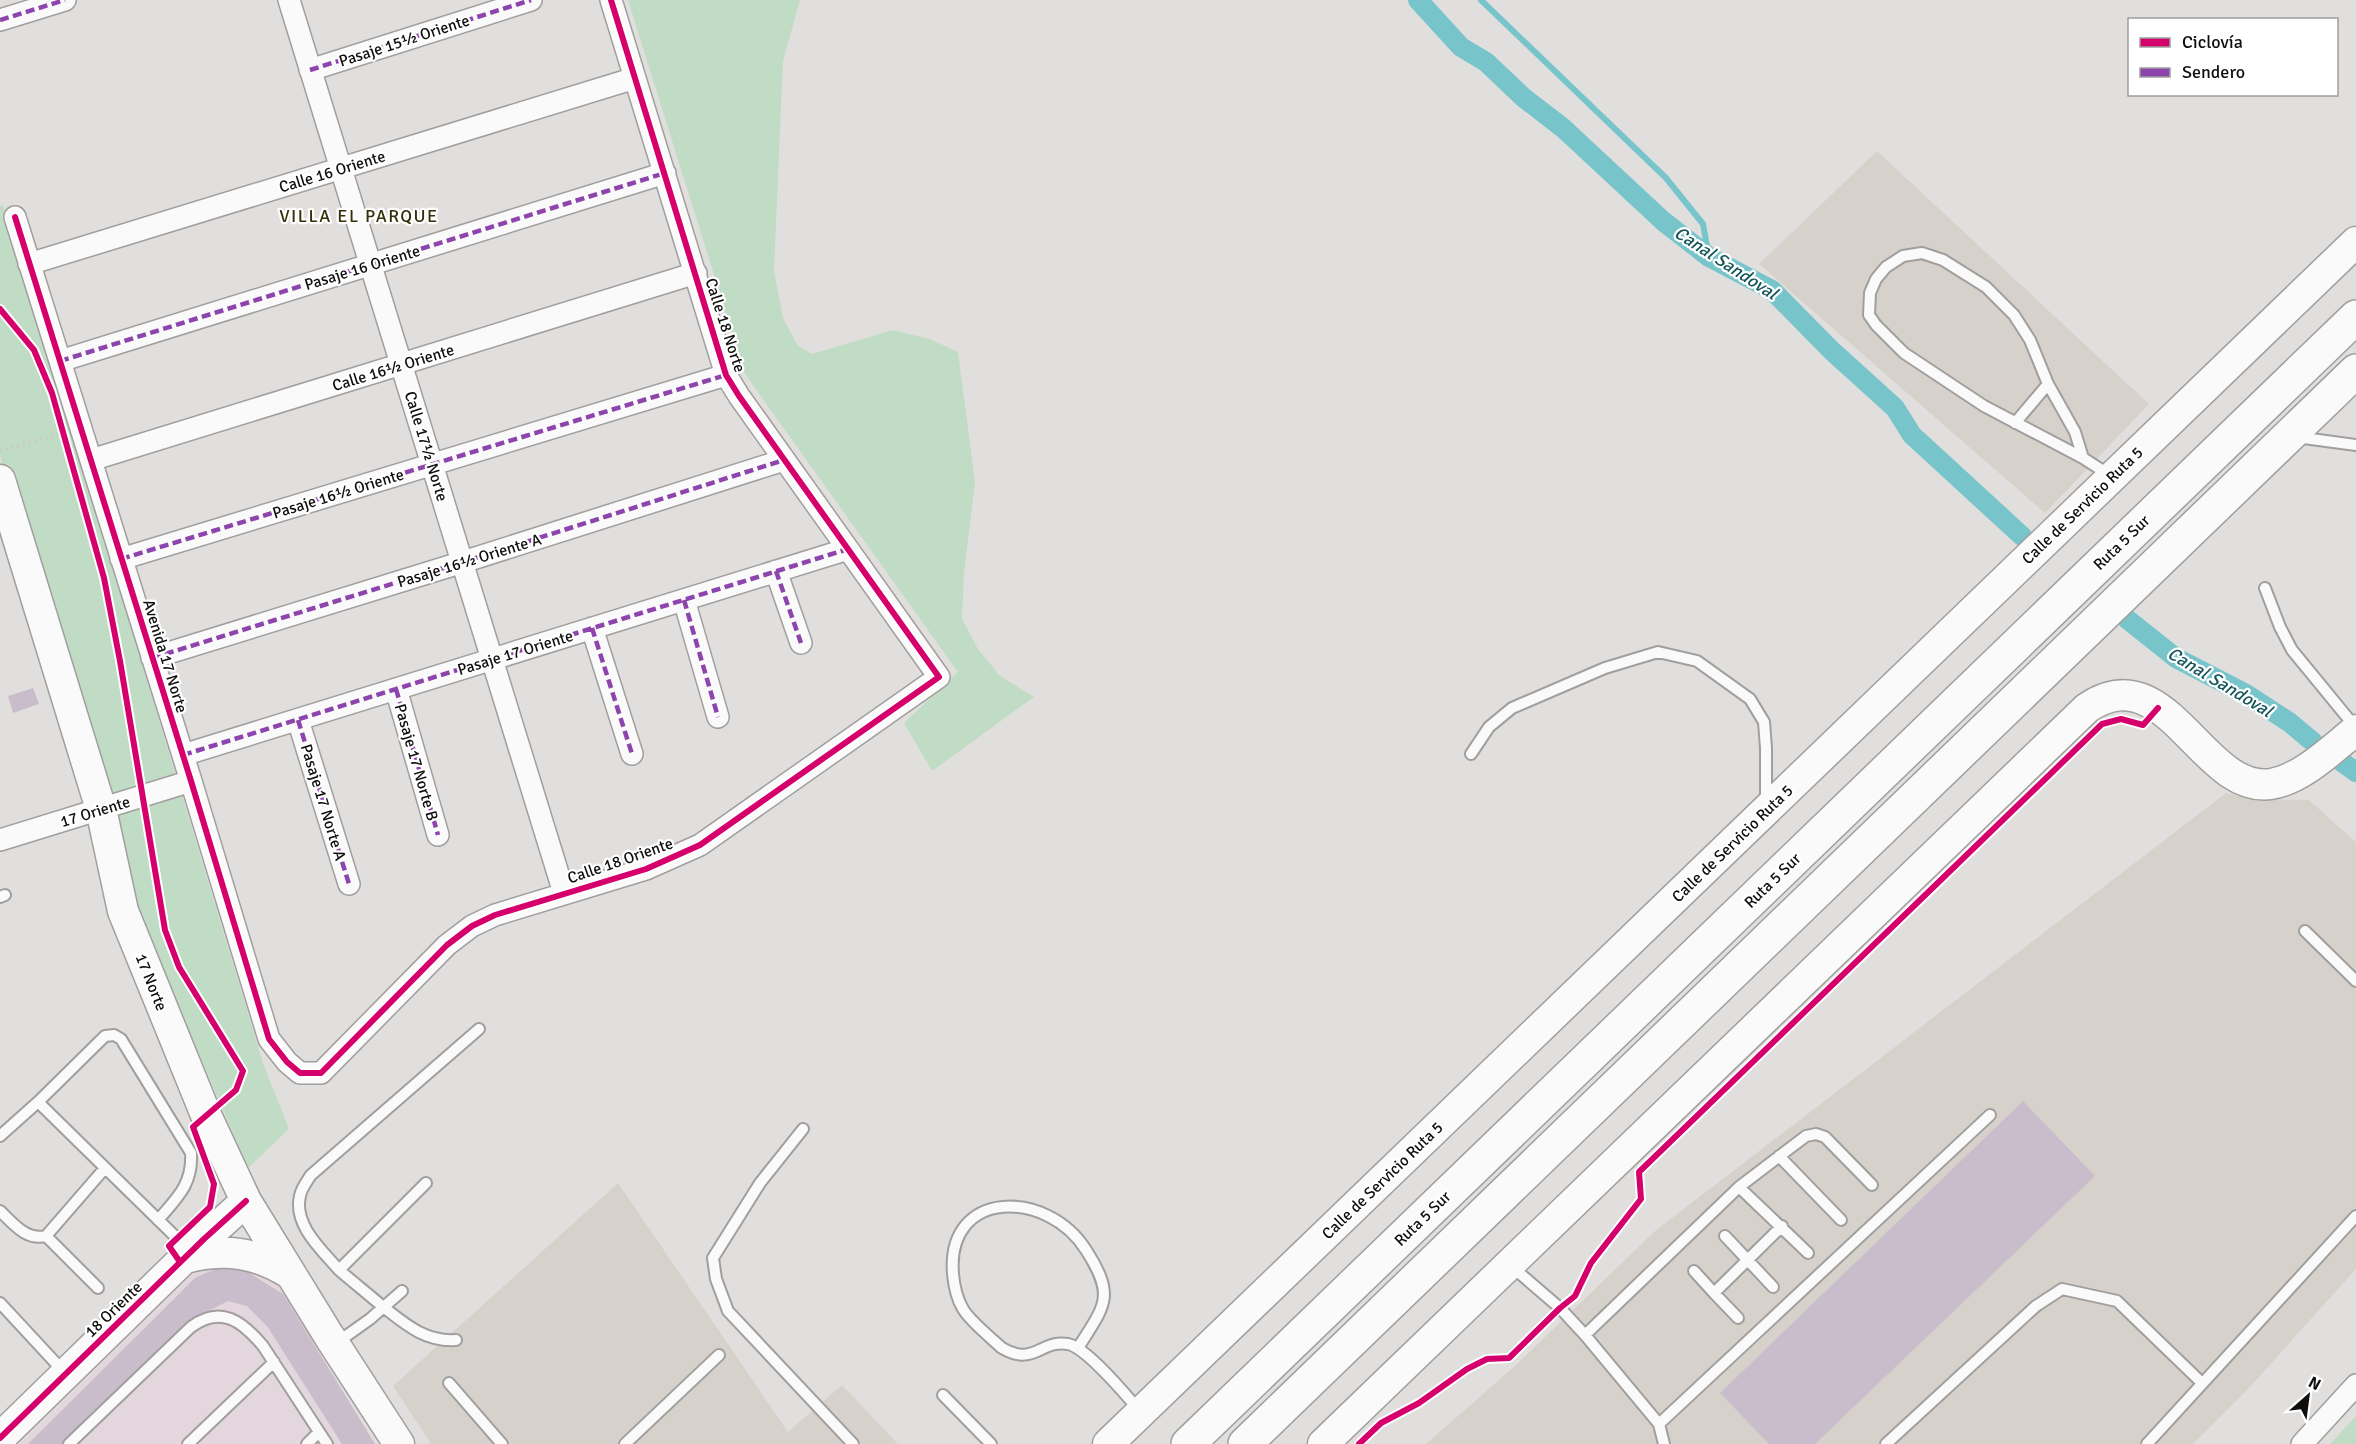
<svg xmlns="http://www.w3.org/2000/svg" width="2356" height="1444" viewBox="0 0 2356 1444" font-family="Signika,sans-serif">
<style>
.commercial{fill:#e3d6dc}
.built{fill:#d7d1cc}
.green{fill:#c1dcc4}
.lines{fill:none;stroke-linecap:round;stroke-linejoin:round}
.stream{stroke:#77c5cb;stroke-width:6}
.canal{stroke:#77c5cb;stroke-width:20}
.building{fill:#cabdcb}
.lane-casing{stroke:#a19f9e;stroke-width:14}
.street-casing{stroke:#a19f9e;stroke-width:24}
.secondary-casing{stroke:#a19f9e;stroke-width:33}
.highway-casing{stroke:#a19f9e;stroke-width:36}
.path{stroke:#cac9c9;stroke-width:4;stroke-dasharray:1.5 4.5;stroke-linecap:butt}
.lane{stroke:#fafafa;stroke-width:10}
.street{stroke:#fafafa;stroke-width:21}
.secondary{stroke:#fafafa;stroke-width:30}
.highway{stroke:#fafafa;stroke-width:33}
.quiet{stroke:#8e44ad;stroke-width:4.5;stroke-dasharray:9 4.5;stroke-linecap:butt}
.cycleway-casing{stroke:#fff;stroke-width:10}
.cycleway{stroke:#d6006c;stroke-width:6}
.labels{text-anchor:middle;stroke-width:4.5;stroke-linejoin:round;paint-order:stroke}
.street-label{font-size:16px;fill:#0f0e0d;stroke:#fff}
.neighbourhood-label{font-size:18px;letter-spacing:1.5px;fill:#323107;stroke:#fff}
.water-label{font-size:18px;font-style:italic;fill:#16565b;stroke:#fff}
</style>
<rect width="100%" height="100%" fill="#e1dfdd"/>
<path class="commercial" d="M241,1260l34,17 100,167h-355l181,-178z"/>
<path class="built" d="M1877,151l272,253 -104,109 -286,-249z
M2226,793l25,6 58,1 47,42v427l-107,119 -56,56h-767l90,-79 139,-134z
M618,1183l170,249 54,-47 56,59h-467l-38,-58z"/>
<path class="green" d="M628,0h172l-17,61 -9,210 9,47 15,28 14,8 81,-24 36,9 29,13 17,130 -11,91 -2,46 16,30 22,27 34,21 -102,74 -28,-48 54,-51 -213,-298z
M3,205l260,858 26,66 -41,39 -117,-273 -131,-439v-250z
M2356,1416v28h-26z"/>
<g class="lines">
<path class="stream" d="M1481,0l185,178 37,46 6,33"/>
<path class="canal" d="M1418,0l43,47 25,15 38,36 39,30 100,93 46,36 63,33 59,60 64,58 17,27 111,102
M2127,619l49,39 70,36 43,28 24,20
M2342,762l14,10"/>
</g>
<path class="building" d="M33,688l6,16 -26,9 -5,-17z
M2023,1101l72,75 -280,268h-46l-49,-51z
M217,1268l26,1 40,25 92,150h-33l-75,-118 -20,-20 -19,-5 -38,19 -128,124h-34l167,-166z"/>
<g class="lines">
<g class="lane-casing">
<path id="lane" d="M2015,423l33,-39
M2296,437l60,8
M2083,458l-8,-26 -27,-48 -18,-44 -16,-25 -28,-28 -43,-27 -21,-7 -19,3 -17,11 -10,12 -6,14 -1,22 7,10 28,28 80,53 99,52 28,18
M2265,588l15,39 12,23 64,78
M1471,754l18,-27 23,-19 93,-40 53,-16 39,9 53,38 14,23 2,26v47l5,6
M0,897l5,-2
M2305,931l51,50
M803,1129l-43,54 -47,75 3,21 12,32 125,133
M0,1136l38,-34
M1779,1156l62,64
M426,1183l-87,87c14,12 29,24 43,36 23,18 43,36 74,34
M1739,1187l69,66
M0,1211c13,12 26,30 46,25l59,-68
M158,1220c19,-22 35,-36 33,-67l-70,-114 -7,-4 -9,1 -67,66 151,148
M46,1236l52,52
M1725,1236l48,51
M1510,1265l50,43 25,27 74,89 5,20
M339,1270c-17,-20 -46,-45 -39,-74 1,-7 7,-15 11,-21l168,-146
M1694,1271l20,22 68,-67
M1714,1293l24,25
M0,1303l65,70
M1585,1335l154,-148 67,-51 10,-2 9,3 47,48
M335,1344l35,-25 32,-28
M1078,1348c27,-43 38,-51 8,-98 -38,-61 -140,-62 -133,24 1,11 4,25 10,35 7,12 28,29 39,39 32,19 39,-9 66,-4 19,4 57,50 71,66
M449,1383l53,61
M943,1395l48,49
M1659,1424l331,-309
M69,1444l122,-117c30,-22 51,-6 72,19l64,98
M188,1444l86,-82
M307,1444l12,-12
M625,1444l94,-89
M1886,1444l150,-138 26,-17 55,12 85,82
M2147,1444l209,-228"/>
</g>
<g class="street-casing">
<path id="street" d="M289,0l275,893
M0,20l65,-20
M310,70l221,-70
M15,217l176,564 78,258 18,23 13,11h21l126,-128 25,-19 23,-11 151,-46 54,-24 239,-168 -200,-281 -13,-21 -115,-375
M29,264l606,-186
M60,361l605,-188
M91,460l605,-187
M121,559l605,-184
M776,571l25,72
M684,600l34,117
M592,628l40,126
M152,658l311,-96 321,-102
M396,689l42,146
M298,720l51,164
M183,755l665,-206
M0,840l191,-59
M2302,1444l54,-59"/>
</g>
<g class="secondary-casing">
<path id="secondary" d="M0,480l101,329 22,102 83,204 40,86 83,135 70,108
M185,1258c39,-10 70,-6 104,15
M0,1438l204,-199 42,-38
M1108,1444l1248,-1202
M1323,1444l764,-736c80,-55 115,86 184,76 31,-5 61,-35 85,-54"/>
</g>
<g class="highway-casing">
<path id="highway" d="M1188,1444l1168,-1127
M1245,1444l1111,-1073"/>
</g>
<path class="path" d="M0,451l63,-18"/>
<use href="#lane" class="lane"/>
<use href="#street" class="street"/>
<use href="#secondary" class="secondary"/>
<use href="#highway" class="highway"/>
<path class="quiet" d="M0,20l65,-20
M310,70l221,-70
M60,361l605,-188
M121,559l605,-184
M776,571l25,72
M684,600l34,117
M592,628l40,126
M152,658l311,-96 321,-102
M396,689l42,146
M298,720l51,164
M183,755l665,-206"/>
<g class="cycleway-casing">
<path id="cycleway" d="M15,217l176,564 78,258 18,23 13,11h21l126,-128 25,-19 23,-11 151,-46 54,-24 239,-168 -200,-281 -13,-21 -115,-375
M0,309l34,41 18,43 52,185 16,83 45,269 14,37 64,104 -7,19 -43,37 21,57 -4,23 -41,39 11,16
M0,1438l204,-199 42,-38
M1359,1444l22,-21 38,-20 48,-34 20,-10 22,-1 51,-50 15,-12 16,-33 50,-64 -2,-27 463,-448 19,-5 22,6 15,-17"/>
</g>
<use href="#cycleway" class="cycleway"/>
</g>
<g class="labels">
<g class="street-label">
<text transform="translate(404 40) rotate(-18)" y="6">Pasaje 15½ Oriente</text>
<text transform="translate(332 171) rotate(-17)" y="6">Calle 16 Oriente</text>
<text transform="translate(362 267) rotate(-17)" y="6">Pasaje 16 Oriente</text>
<text transform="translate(726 325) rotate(72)" y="6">Calle 18 Norte</text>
<text transform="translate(393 367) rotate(-17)" y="6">Calle 16½ Oriente</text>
<text transform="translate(427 446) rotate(73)" y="6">Calle 17½ Norte</text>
<text transform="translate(338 493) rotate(-17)" y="6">Pasaje 16½ Oriente</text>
<text transform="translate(2082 505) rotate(-44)" y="6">Calle de Servicio Ruta 5</text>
<text transform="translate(2121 542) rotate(-44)" y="6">Ruta 5 Sur</text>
<text transform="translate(469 560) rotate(-17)" y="6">Pasaje 16½ Oriente A</text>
<text transform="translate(515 652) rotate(-17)" y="6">Pasaje 17 Oriente</text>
<text transform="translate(166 656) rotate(73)" y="6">Avenida 17 Norte</text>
<text transform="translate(417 762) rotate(74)" y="6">Pasaje 17 Norte B</text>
<text transform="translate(324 802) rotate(73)" y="6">Pasaje 17 Norte A</text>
<text transform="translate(95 811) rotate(-17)" y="6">17 Oriente</text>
<text transform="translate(1732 843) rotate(-44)" y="6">Calle de Servicio Ruta 5</text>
<text transform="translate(620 860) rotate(-19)" y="6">Calle 18 Oriente</text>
<text transform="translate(1772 880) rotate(-44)" y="6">Ruta 5 Sur</text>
<text transform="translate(152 982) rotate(68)" y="6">17 Norte</text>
<text transform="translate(1382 1180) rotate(-44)" y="6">Calle de Servicio Ruta 5</text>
<text transform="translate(1422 1218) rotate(-44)" y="6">Ruta 5 Sur</text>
<text transform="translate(113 1309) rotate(-44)" y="6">18 Oriente</text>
</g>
<g class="neighbourhood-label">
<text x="359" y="222">VILLA EL PARQUE</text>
</g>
<g class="water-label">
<text transform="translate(1726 263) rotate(33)" y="6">Canal Sandoval</text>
<text transform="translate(2220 682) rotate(31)" y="6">Canal Sandoval</text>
</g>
</g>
<rect x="2128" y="18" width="210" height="78" fill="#ffffff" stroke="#9f9f9e" stroke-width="1.5"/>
<rect x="2140" y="38" width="30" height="9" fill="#d6006c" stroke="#9f9f9e" stroke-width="1.5"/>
<text x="2182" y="48" font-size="18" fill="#0f0e0d">Ciclovía</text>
<rect x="2140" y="68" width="30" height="9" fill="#8e44ad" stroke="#9f9f9e" stroke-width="1.5"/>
<text x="2182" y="78" font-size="18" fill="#0f0e0d">Sendero</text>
<g transform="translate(2308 1396) rotate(28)" stroke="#ffffff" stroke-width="4.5" paint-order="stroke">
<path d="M0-4.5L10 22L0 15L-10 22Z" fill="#0f0e0d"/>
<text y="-9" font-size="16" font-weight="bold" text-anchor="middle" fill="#0f0e0d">N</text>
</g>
</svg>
